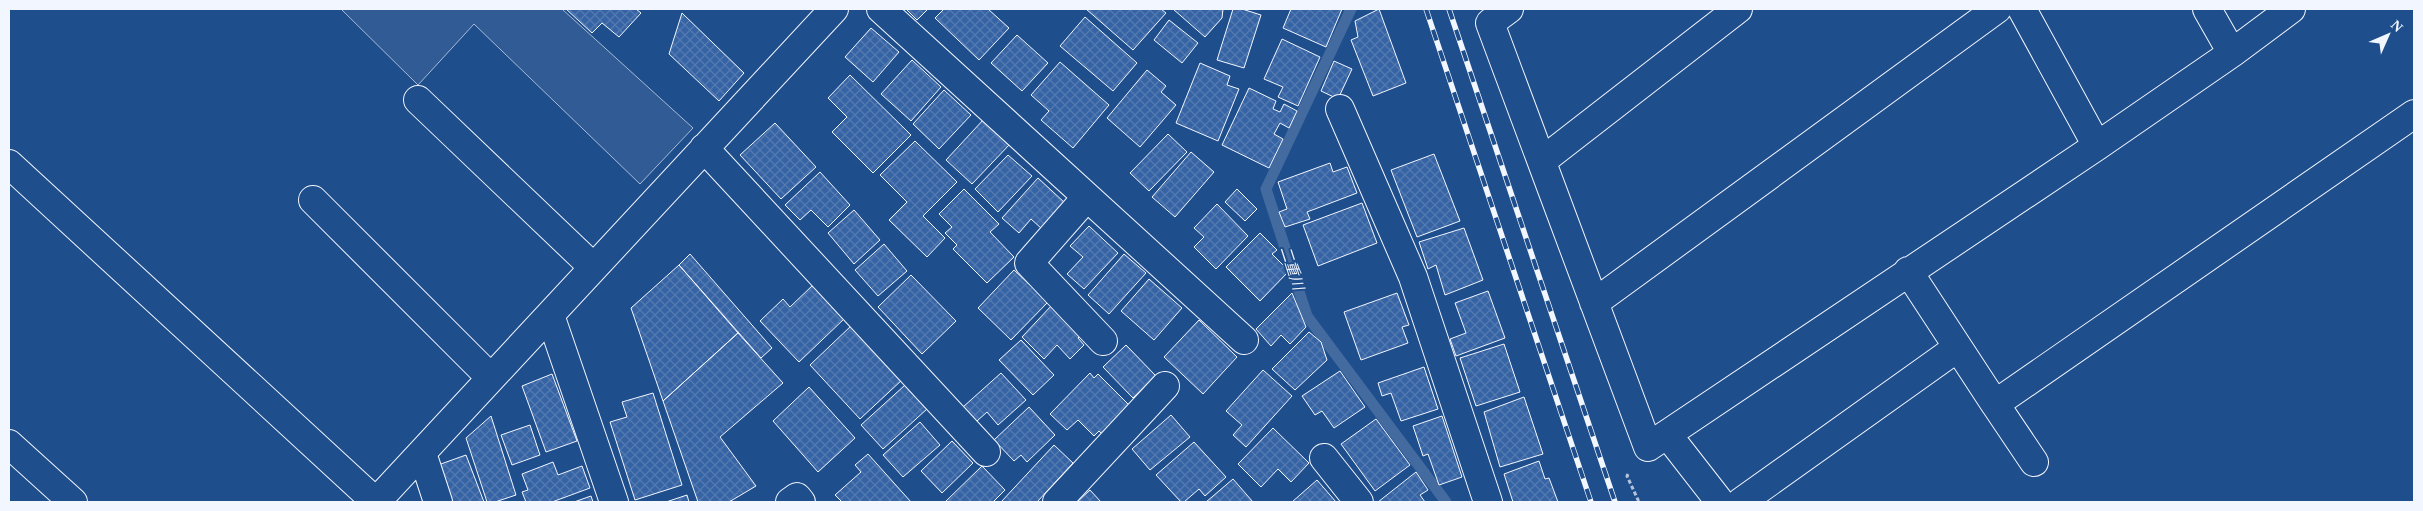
<svg xmlns="http://www.w3.org/2000/svg" width="2423" height="511" viewBox="0 0 2423 511" font-family="'Times New Roman','Noto Sans JP',serif">
<style>
.built{fill:#305b95;stroke:#a8bbd7}
.lines{fill:none;stroke-linecap:round;stroke-linejoin:round}
.stream{stroke:#446ba0;stroke-width:11}
.building{fill:url(#building-cross-hatch);stroke:#f2f6ff}
.minor-casing{stroke:#f2f6ff;stroke-width:30}
.path{stroke:#b3c4dc;stroke-width:3;stroke-dasharray:4 2.5;stroke-linecap:butt}
.minor{stroke:#1f4e8c;stroke-width:28}
.rail-casing{stroke:#f2f6ff;stroke-width:5.5}
.rail{stroke:#1f4e8c;stroke-width:4;stroke-dasharray:11;stroke-linecap:butt}
.labels{text-anchor:middle;stroke-width:4;stroke-linejoin:round;paint-order:stroke}
.water-label{font-size:15px;font-style:italic;fill:#f2f6ff;stroke:#1f4e8c}
</style>
<defs>
<pattern id="building-cross-hatch" width="8" height="8" patternUnits="userSpaceOnUse" patternTransform="scale(1.25)"><rect width="8" height="8" fill="#3563a3"/><path d="M0 0l8 8M0 8l8-8" fill="none" stroke="#537ab1"/></pattern>
</defs>
<rect width="100%" height="100%" fill="#1f4e8c"/>
<path class="built" d="M341,9h221l131,119 -53,56 -166,-160 -56,61z"/>
<g class="lines">
<path class="stream" d="M1351,9l-85,180 41,127 139,186"/>
</g>
<path class="building" d="M566,9h70l5,4 -22,24 -17,-14 -10,10z
M906,9h22l-11,11z
M944,9h44l21,19 -30,32 -44,-42z
M1086,9h75l5,4 -33,37z
M1173,9h50l-1,9 -17,19z
M1233,9h9l19,6 -17,53 -27,-8z
M1291,9h51l-16,38 -43,-19z
M1379,9l27,74 -33,13 -22,-56 7,-3 -3,-16z
M682,13l62,60 -25,28 -50,-47z
M1085,17l52,46 -24,28 -53,-45z
M1169,20l29,23 -16,20 -28,-23z
M871,28l28,24 -26,30 -28,-25z
M1017,35l31,28 -26,28 -31,-28z
M1282,39l38,18 -22,49 -20,-9 5,-10 -19,-8z
M912,60l29,27 -30,34 -30,-27z
M1334,61l18,8 -14,30 -17,-8z
M1060,62l49,43 -36,43 -32,-28 8,-9 -18,-16z
M1200,63l30,13 -3,9 12,4 -21,52 -42,-18z
M1147,70l19,16 -5,6 15,13 -36,42 -33,-29z
M850,75l61,60 -38,38 -41,-41 15,-15 -19,-19z
M1249,88l27,13 -3,8 7,3 4,-8 13,7 -8,17 -9,-5 -6,11 9,5 -14,29 -47,-23z
M944,90l27,25 -32,34 -26,-25z
M984,119l26,25 -38,40 -26,-24z
M775,123l41,44 -35,32 -41,-44z
M1168,134l19,18 -38,39 -19,-18z
M915,141l42,41 -34,34 22,22 -18,19 -38,-37 18,-18 -27,-27z
M1191,152l23,20 -39,45 -23,-20z
M1434,154l26,67 -43,16 -26,-67z
M1008,155l24,21 -34,36 -23,-23z
M1330,163l3,9 14,-5 10,26 -50,19 3,7 -25,8 -6,-15 8,-3 -9,-27z
M820,172l30,33 -22,22 -17,-17 -11,10 -15,-15z
M1038,178l27,25 -23,26 -11,-10 -12,14 -17,-15z
M964,189l35,35 -9,8 24,25 -27,26 -34,-34 4,-4 -12,-12 7,-6 -13,-13z
M1237,189l20,20 -12,12 -20,-19z
M1362,203l15,40 -59,23 -15,-41z
M1217,204l31,32 -32,33 -22,-22 10,-10 -10,-9z
M854,210l26,30 -26,24 -26,-31z
M1089,226l29,27 -34,36 -17,-15 16,-17 -13,-11z
M1464,228l19,52 -38,15 -9,-30 -8,4 -9,-27z
M1260,233l17,17 -5,4 17,17 -29,30 -34,-34z
M884,244l23,27 -29,25 -23,-26z
M690,254l82,94 -11,10 -82,-93z
M1124,254l22,19 -37,41 -21,-19z
M679,265l59,68 -75,68 -32,-93z
M1014,270l34,32 -37,38 -33,-32z
M911,275l45,46 -34,33 -44,-47z
M1149,279l33,29 -28,32 -33,-29z
M814,284l31,34 -46,44 -39,-41 23,-22 7,8z
M1488,291l17,47 -49,18 -6,-17 16,-6 -11,-30z
M1292,293l14,34 -16,17 -9,-9 -10,11 -15,-17z
M1397,293l12,32 -7,2 6,16 -47,17 -17,-48z
M1052,305l30,29 -4,4 6,7 -14,14 -13,-14 -13,14 -22,-22z
M1199,320l38,37 -34,37 -39,-37z
M852,325l51,54 -43,40 -50,-54z
M1309,332l12,10 6,18 -32,30 -23,-21z
M738,333l45,50 -63,54 36,49 -27,16h-31l-35,-101z
M1021,340l33,35 -21,20 -34,-35z
M1504,344l16,48 -44,14 -16,-48z
M1126,345l30,31 -23,22 -30,-31z
M1424,367l14,42 -37,12 -10,-28 -9,3 -4,-13z
M1263,370l29,26 -46,51 -13,-12 9,-10 -16,-14z
M1340,371l25,36 -31,21 -12,-17 -7,4 -13,-19z
M1001,373l25,27 -28,25 -11,-13 -10,9 -14,-14z
M1090,373l4,5 4,-4 32,32 -28,28 -3,-3 -5,5 -16,-16 -11,10 -17,-16z
M552,374l25,67 -31,11 -24,-66z
M905,385l22,24 -44,40 -22,-24z
M809,387l46,51 -37,34 -45,-51z
M653,393l29,92 -47,15 -25,-78 17,-5 -5,-15z
M1524,397l19,57 -43,13 -16,-55z
M1029,407l26,28 -28,27 -6,-7 -7,6 -20,-21z
M1171,415l19,22 -40,33 -18,-21z
M491,416l25,79 -21,7h-8l-21,-64z
M1442,416l20,61 -23,8 -11,-31 -5,2 -10,-30z
M1376,419l34,46 -35,26 -34,-47z
M920,422l20,23 -37,32 -20,-22z
M530,425l10,30 -28,10 -11,-30z
M1273,428l36,35 -18,19 -13,-13 -17,18 -23,-23z
M952,441l21,22 -31,30 -21,-22z
M1194,442l32,35 -21,19 -6,-7 -15,13h-3l-25,-27z
M1054,445l19,18 -36,39h-36z
M868,454l43,48h-69l-7,-7 26,-23 -6,-7z
M466,455l18,47h-32l-14,-37z
M1539,461l6,18 4,-1 9,24h-45l-9,-28z
M553,462l5,13 24,-9 8,22 -38,14h-26l-4,-10 6,-2 -6,-16z
M982,466l23,24 -12,12h-48z
M1416,472l12,18 -8,5 5,7h-47z
M1233,479l20,23h-47z
M1317,480l19,22h-44z
M1090,490l11,12h-24z
M687,495l2,7h-23z
M591,496l2,6h-19z"/>
<g class="lines">
<g class="minor-casing">
<path id="minor" d="M881,9l363,331
M1509,9l-19,14 158,424 449,-301 135,-93 59,-44
M2022,9l75,137
M2207,9l25,44
M418,100l175,167
M1340,109l73,168 75,225
M704,148l282,304
M1542,161l196,-152
M9,164l367,338
M1086,198l-57,65 74,78
M313,200l178,178
M1908,271l87,133 419,-290
M1594,303l403,-294
M550,315l64,187
M1995,404l39,58
M1667,434l53,68
M9,444l64,58
M422,453l16,49
M1324,458l35,44
M376,502l458,-493
M790,502l7,-5 4,5
M1057,502l108,-116
M1741,502l216,-154"/>
</g>
<path class="path" d="M1628,474l-1,2 12,26"/>
<use href="#minor" class="minor"/>
<g class="rail-casing">
<path id="rail" d="M1426,9l165,493
M1449,9l166,493"/>
</g>
<use href="#rail" class="rail"/>
</g>
<g class="labels">
<g class="water-label">
<text transform="translate(1292 268) rotate(72)" y="5">二重川</text>
</g>
</g>
<rect width="2423" height="511" fill="none" stroke="#f2f6ff" stroke-width="20"/>
<g transform="translate(2388 35) rotate(45)" stroke="#1f4e8c" stroke-width="4" paint-order="stroke">
<path d="M0-4L9 19L0 12L-9 19Z" fill="#f2f6ff"/>
<text y="-8" font-size="14" font-weight="bold" text-anchor="middle" fill="#f2f6ff">N</text>
</g>
</svg>
